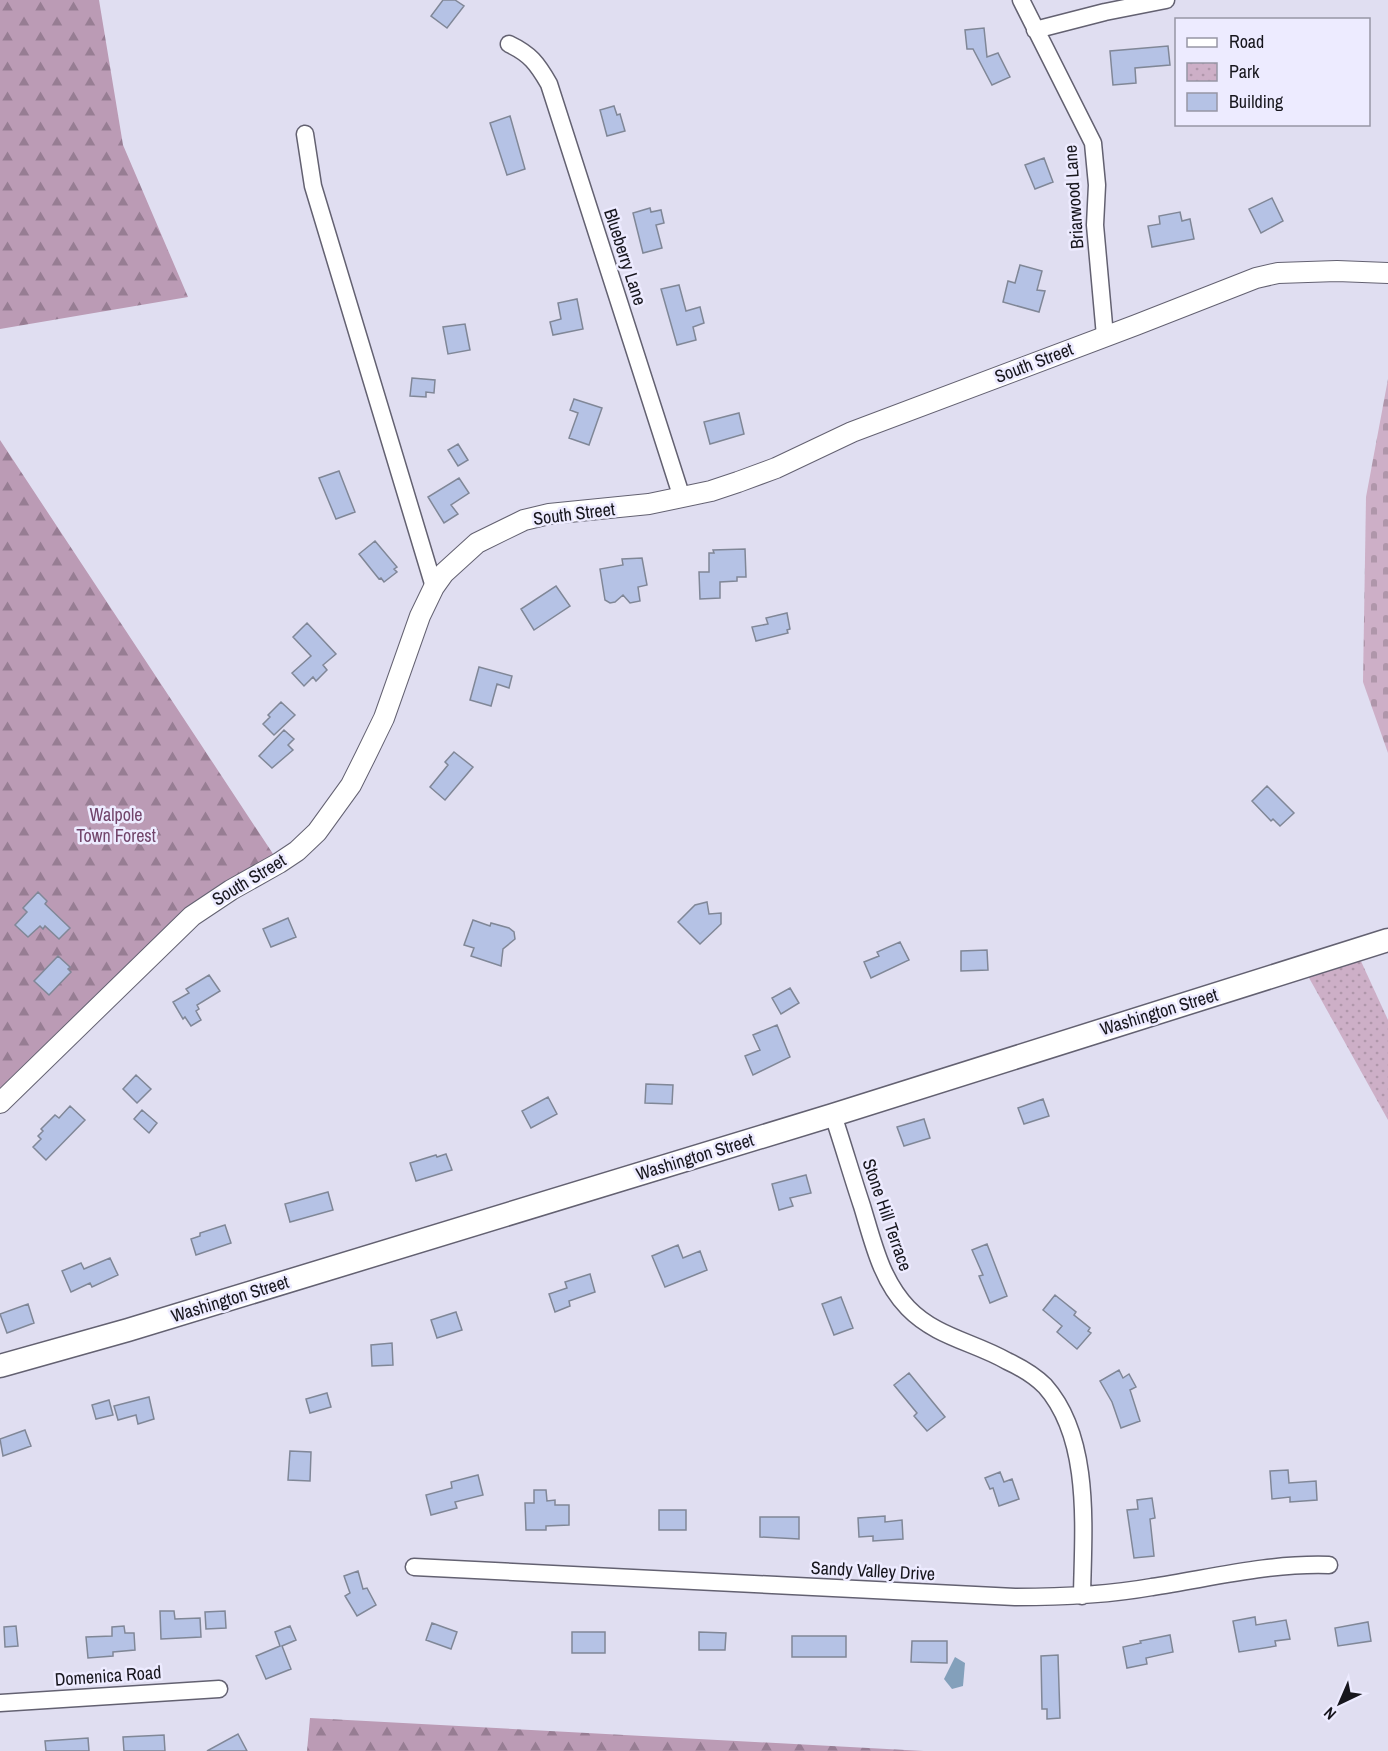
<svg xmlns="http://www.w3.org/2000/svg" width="1388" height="1751" viewBox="0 0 1388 1751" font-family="'Archivo Narrow',sans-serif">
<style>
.forest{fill:url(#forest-firs)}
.cemetery{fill:url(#cemetery-stones)}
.park{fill:url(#park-dots)}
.water{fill:#83a0bb}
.building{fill:#b5c2e5;stroke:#808797;stroke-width:1.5}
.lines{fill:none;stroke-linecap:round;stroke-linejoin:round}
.minor-casing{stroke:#636171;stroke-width:19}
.tertiary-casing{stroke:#636171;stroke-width:22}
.secondary-casing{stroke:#636171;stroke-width:25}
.minor{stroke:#fff;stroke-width:16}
.tertiary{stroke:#fff;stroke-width:20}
.secondary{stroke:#fff;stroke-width:22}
.labels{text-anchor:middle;stroke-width:5;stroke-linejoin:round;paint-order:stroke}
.street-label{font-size:18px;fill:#17161d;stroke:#edebff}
.park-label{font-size:18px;fill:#72456b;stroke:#edebff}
</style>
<defs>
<pattern id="forest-firs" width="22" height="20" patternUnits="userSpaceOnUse" patternTransform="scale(1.5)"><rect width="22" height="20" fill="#bb9bb5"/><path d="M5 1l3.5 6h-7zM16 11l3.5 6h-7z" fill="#977d93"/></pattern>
<pattern id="cemetery-stones" width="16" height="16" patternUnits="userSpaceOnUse" patternTransform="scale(1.5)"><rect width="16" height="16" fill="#cdafc7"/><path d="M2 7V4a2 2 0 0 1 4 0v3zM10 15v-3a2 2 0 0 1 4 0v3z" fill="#af96aa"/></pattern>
<pattern id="park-dots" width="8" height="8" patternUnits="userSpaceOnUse" patternTransform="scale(1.5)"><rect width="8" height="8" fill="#cdafc7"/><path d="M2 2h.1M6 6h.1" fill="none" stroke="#af96aa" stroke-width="1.8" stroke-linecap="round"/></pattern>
</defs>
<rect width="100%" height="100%" fill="#e0def1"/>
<path class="forest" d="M0,0h99l24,145 65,152 -188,32z
M0,440l279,423 -48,27 -231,213z
M310,1718l614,33h-617z"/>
<path class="cemetery" d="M1388,379v374l-25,-71 3,-185z"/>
<path class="park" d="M1354,946l34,74v100l-80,-144z"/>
<path class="water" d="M955,1657l10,6 -2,23 -11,3 -8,-10z"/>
<path class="building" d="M443,0h12l9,6 -17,22 -16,-12z
M984,28l3,29 11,-4 12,24 -18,8 -19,-36h-6l-2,-19z
M1168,46l2,19 -35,3 1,15 -23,2 -3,-34z
M614,106l3,9 3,-1 5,17 -18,5 -7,-26z
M510,116l15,53 -18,6 -17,-52z
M1044,158l9,24 -18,7 -10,-24z
M1272,198l11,23 -22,12 -12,-24z
M650,208l1,4 10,-2 3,13 -8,2 6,23 -19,5 -10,-40z
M1180,212l2,9 8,-2 4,20 -42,8 -4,-21 12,-2 -1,-8z
M1020,265l22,6 -5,19 8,1 -6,21 -36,-10 5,-21 7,2z
M679,285l7,26 14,-4 4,16 -11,4 3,13 -19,5 -16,-56z
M577,299l6,30 -30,6 -3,-13 11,-3 -3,-16z
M465,324l5,26 -22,4 -5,-27z
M412,378l23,2 -1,13 -8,-1v5l-16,-1z
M574,399l28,9 -13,37 -20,-7 9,-25 -8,-3z
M739,413l5,21 -34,10 -6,-22z
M458,444l10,16 -10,6 -10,-16z
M339,471l16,41 -19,7 -17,-41z
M459,478l10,15 -18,12 7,9 -14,9 -16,-26z
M375,541l22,26 -3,2 3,3 -13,10 -3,-4 -2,1 -20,-25z
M745,549l1,28h-9v4l-17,1v16l-20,1 -1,-27h10v-19h5l-1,-3z
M642,558l5,27 -9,2 2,14 -10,2 -7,-8 -8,7 -5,1 -5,-3 -5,-31 23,-4 -1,-6z
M556,586l14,20 -36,24 -13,-21z
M787,613l3,16 -3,1 1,3 -32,8 -4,-14 16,-3 -2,-6z
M307,623l29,31 -13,11 4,5 -11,11 -3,-4 -9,9 -12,-13 19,-17 -18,-19z
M479,667l33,9 -3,12 -12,-4 -6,22 -21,-6z
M281,702l14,13 -21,20 -11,-11 7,-7 -2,-2z
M284,730l10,9 -6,6 5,5 -21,18 -13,-12z
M454,752l19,15 -28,33 -15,-13 18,-22 -3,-3z
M1267,786l27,27 -14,13 -7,-7 -2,2 -19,-20z
M38,892l9,9 -2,3 25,24 -11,11 -14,-13 -2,3 -3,-3 -12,11 -13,-12 12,-13 -4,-4z
M707,902l2,12 12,-1v11l-21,20 -22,-22 17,-17z
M288,918l8,19 -25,10 -8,-18z
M473,920l17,6 1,-3 18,5 5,4 1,7 -12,10 -2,17 -30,-10 3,-8 -10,-3z
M900,942l9,18 -38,18 -7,-16 15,-6 -2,-4z
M987,950l1,20 -27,1v-20z
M58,956l12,11 -2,2 3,3 -22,23 -15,-14z
M209,975l11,16 -23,14 2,4 -3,2 5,9 -10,6 -6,-9 -2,2 -10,-17 16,-9 -3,-4z
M790,988l9,15 -18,11 -9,-16z
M777,1025l13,32 -37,18 -8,-19 15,-6 -7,-15z
M136,1075l15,14 -14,14 -14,-14z
M646,1084l27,1 -1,19 -27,-1z
M548,1097l9,17 -26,14 -9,-17z
M1043,1099l6,17 -25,8 -6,-16z
M70,1106l15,14 -39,40 -13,-13 8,-8 -3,-3 5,-5 -2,-2 14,-14 4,3z
M142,1110l15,13 -8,10 -15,-14z
M924,1119l6,19 -26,8 -7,-19z
M446,1154l6,16 -36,11 -6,-18 26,-8 1,2z
M806,1175l5,18 -21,5 3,8 -14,4 -7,-26z
M328,1192l5,18 -43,12 -5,-18z
M225,1225l6,18 -35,12 -5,-16 9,-3v-3z
M987,1244l20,52 -17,7 -11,-27 4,-1 -11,-25z
M678,1245l5,13 17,-7 7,19 -42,17 -13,-31z
M110,1258l8,17 -26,12 -2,-4 -19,9 -9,-21 19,-8 3,6z
M590,1274l5,18 -26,9 1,5 -15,6 -6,-18 18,-6 -2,-6z
M1055,1295l21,17 -2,3 16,13 -2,3 3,2 -14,16 -20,-17 5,-6 -19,-16z
M841,1297l12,31 -19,7 -12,-31z
M28,1304l6,19 -27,10 -7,-19z
M456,1312l6,18 -25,8 -6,-18z
M392,1343l1,22 -21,1 -1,-21z
M1119,1370l4,8 6,-4 7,13 -6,3 10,31 -19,7 -9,-26 -12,-21z
M909,1373l36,44 -18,14 -13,-15 3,-3 -23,-28z
M327,1393l4,14 -21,6 -4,-14z
M149,1397l5,22 -16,5 -2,-9 -18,5 -4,-14z
M109,1400l4,15 -17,4 -4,-14z
M25,1430l6,16 -28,10 -3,-17z
M290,1451l21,1 -1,29 -22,-1z
M1288,1470l1,13 27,-2 1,19 -27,2v-5l-18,2 -2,-28z
M1000,1472l4,10 8,-3 7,20 -20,7 -6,-18 -3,1 -5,-11z
M478,1475l5,20 -28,7 2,6 -26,7 -5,-20 26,-7 -1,-6z
M534,1490h12l1,11 8,-1v5h14v20l-23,1v4h-20l-1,-27h9z
M1152,1498l3,20 -5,1 4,37 -20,2 -7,-48 11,-1 -1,-9z
M659,1510h27v20h-27z
M885,1516v6l17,-2 1,19 -30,2v-5l-14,1 -1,-19z
M760,1517h39v22l-39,-2z
M358,1571l5,18 4,-1 9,17 -19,11 -12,-20 5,-3 -6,-17z
M160,1611h14l1,8 25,-1 1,19 -40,2z
M225,1611l1,17 -20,1 -1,-17z
M1255,1617l1,8 30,-5 4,19 -15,2 1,5 -37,6 -6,-31z
M1368,1622l3,19 -33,5 -3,-18z
M432,1623l25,9 -6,17 -25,-9z
M16,1626l2,20 -13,1 -1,-20z
M124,1626l1,7h9l1,17 -22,2v4l-25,2 -2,-21 26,-1v-9z
M290,1626l6,14 -14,6 9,23 -25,10 -10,-23 24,-10 -5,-14z
M572,1632h33v21h-33z
M699,1632l27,1 -1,17h-26z
M1170,1635l3,17 -27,6 1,6 -20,4 -4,-21 18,-4 -1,-2z
M792,1636h54v21h-54z
M912,1641h35v22l-36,-1z
M1058,1655l2,63 -13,1v-10h-5l-1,-53z
M238,1734l9,17h-40z
M164,1735l1,16h-41l-1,-14z
M88,1738l1,13h-43l-1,-10z"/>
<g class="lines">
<g class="minor-casing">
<path id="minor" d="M1021,0l72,143 4,42 -2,40 10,111
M1035,30l70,-18 61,-12
M509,44c21,10 28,19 40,40l133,414
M305,134l8,52 121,401
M833,1115c10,30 19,61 29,91 11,36 19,74 46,102 28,29 66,34 99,53 13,6 28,15 38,25 47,53 38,144 37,210
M414,1567l601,30c46,0 92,-2 137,-10 59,-9 116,-24 177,-22
M0,1703l219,-14"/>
</g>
<g class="tertiary-casing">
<path id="tertiary" d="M0,1103l192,-187 39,-26 48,-27 18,-12 20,-19 34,-47 14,-28 19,-39 36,-102 14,-29 10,-14 33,-30 47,-23 25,-6 100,-10 62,-13 27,-9 38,-14 76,-36 284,-107 120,-47 22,-5 59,-2 51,2"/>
</g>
<g class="secondary-casing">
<path id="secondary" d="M0,1366l128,-36 705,-215 555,-175"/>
</g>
<use href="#minor" class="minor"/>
<use href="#tertiary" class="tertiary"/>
<use href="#secondary" class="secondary"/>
</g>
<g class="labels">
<g class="street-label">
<text transform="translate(1074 197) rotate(-94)" y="6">Briarwood Lane</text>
<text transform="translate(625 257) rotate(72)" y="6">Blueberry Lane</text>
<text transform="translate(1034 363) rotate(-21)" y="6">South Street</text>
<text transform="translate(574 514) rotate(-7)" y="6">South Street</text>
<text transform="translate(249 880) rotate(-31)" y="6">South Street</text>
<text transform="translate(1159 1012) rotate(-17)" y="6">Washington Street</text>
<text transform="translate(695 1157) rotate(-17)" y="6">Washington Street</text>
<text transform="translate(887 1215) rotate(71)" y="6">Stone Hill Terrace</text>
<text transform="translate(230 1299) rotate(-17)" y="6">Washington Street</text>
<text transform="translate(873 1571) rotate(3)" y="6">Sandy Valley Drive</text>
<text transform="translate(108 1676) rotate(-4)" y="6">Domenica Road</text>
</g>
<g class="park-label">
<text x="116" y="821">Walpole<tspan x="116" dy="21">Town Forest</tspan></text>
</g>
</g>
<rect x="1175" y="18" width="195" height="108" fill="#edebff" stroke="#9796a5" stroke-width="1.5"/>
<rect x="1187" y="38" width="30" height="9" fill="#ffffff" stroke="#9796a5" stroke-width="1.5"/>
<text x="1229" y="48" font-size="18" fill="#17161d">Road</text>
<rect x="1187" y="63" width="30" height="18" fill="url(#park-dots)" stroke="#9796a5" stroke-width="1.5"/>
<text x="1229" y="78" font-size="18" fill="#17161d">Park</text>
<rect x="1187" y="93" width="30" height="18" fill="#b5c2e5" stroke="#9796a5" stroke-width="1.5"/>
<text x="1229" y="108" font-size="18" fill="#17161d">Building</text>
<g transform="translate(1340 1703) rotate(224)" stroke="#edebff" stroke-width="4.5" paint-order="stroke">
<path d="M0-4.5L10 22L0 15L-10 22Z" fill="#17161d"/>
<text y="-9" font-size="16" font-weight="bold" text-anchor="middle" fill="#17161d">N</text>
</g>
</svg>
